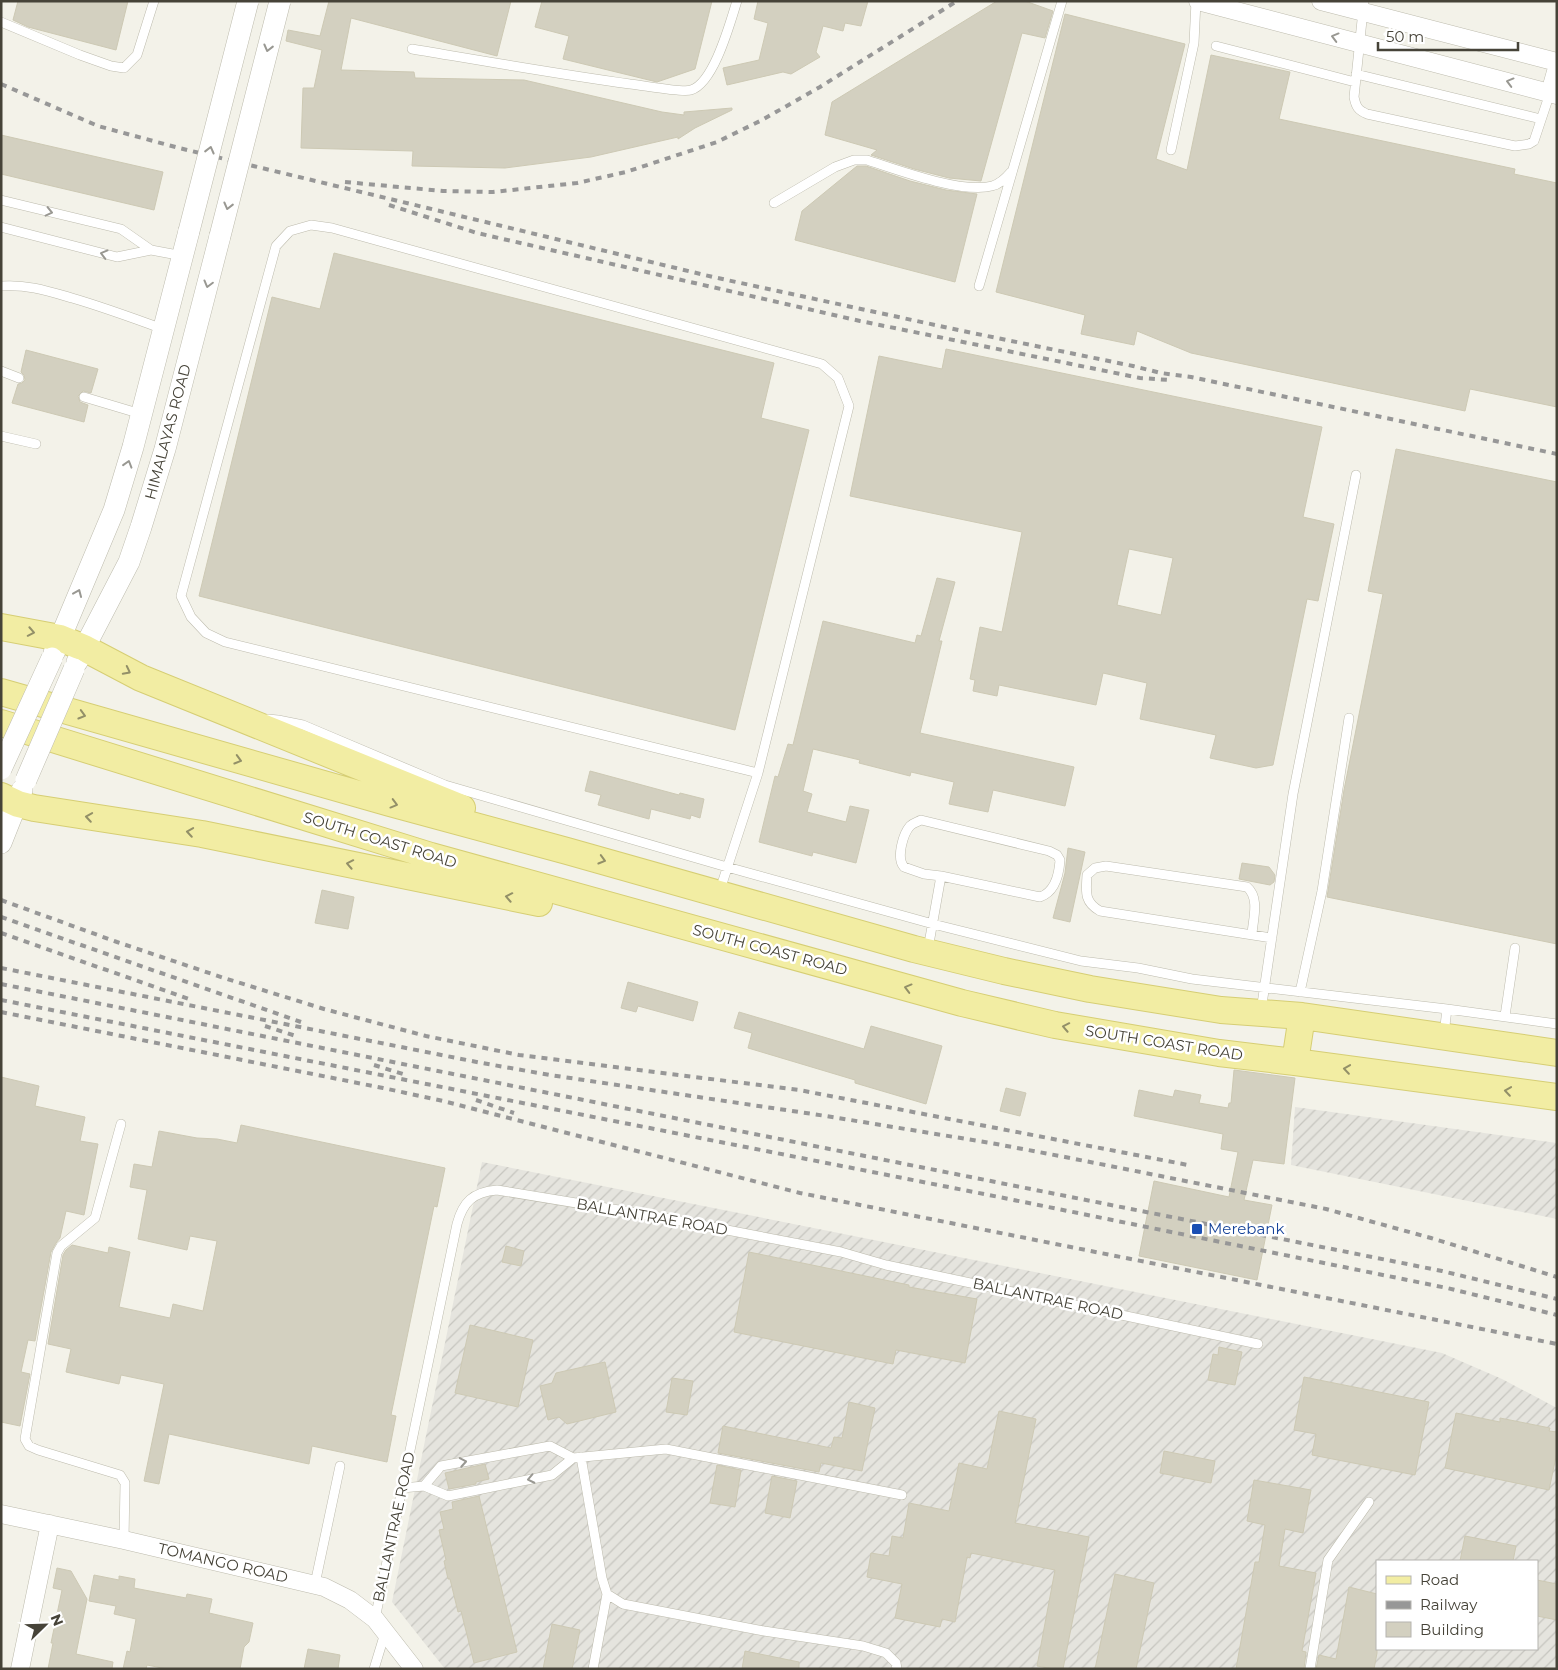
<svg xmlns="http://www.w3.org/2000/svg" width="1558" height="1670" viewBox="0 0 1558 1670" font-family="Montserrat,sans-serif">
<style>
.industrial{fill:url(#industrial-furrows);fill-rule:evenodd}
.building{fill:#d3d0c0;stroke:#cdc9b4;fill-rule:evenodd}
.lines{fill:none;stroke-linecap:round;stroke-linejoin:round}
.service-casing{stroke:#bdbbad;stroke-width:10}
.minor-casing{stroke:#bdbbad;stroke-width:19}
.tertiary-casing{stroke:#bdbbad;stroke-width:22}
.primary-casing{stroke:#d6ce74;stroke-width:28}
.service{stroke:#fff;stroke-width:9}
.minor{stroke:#fff;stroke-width:18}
.tertiary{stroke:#fff;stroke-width:21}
.primary{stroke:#f2eda3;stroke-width:26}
.rail{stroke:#979797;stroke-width:4;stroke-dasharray:6 6;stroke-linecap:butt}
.tertiary-bridge-casing{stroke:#bdbbad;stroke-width:22;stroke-linecap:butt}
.tertiary-bridge{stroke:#fff;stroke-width:21}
.oneway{stroke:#999892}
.oneway2{stroke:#939068}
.transit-dot{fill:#1a4fb4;stroke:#fff;stroke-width:2}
.labels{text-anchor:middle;stroke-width:5;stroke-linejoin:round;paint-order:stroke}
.street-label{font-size:15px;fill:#464338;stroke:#fff}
.transit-label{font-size:15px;fill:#164399;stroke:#fff;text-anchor:start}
</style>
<defs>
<pattern id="industrial-furrows" width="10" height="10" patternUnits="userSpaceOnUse" patternTransform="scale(1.25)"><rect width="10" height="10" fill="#e5e4de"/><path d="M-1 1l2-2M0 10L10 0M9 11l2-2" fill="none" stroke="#c6c5bf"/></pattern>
</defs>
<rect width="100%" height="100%" fill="#f3f2e9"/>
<path class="industrial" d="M1295,1107l262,36v76l-266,-54z
M482,1162l960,191 60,26 55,29v261h-1112l-53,-67zM1377,1561h160v88h-160z"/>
<path class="building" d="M18,1h110l-12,49 -88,-23 -15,-7z
M329,1h182l-14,55 -146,-38 -10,52 73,2 1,6 109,2 138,32 22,3v-3l48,-4v2l-37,18 -17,11v-2l-87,20 -86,11 -93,-2 1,-15 -112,-3 2,-60h11l8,-38 -36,-9 2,-11 32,6z
M542,1h170l-17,68 -38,13 -94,-23 6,-23 -34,-9z
M758,1h110l-7,25 -16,-3 -2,8 -20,-5 -7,26 4,5 -29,17 -8,-2 -56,13 -4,-17 36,-8 9,-37 -14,-4z
M997,1h28l28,10 -8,27 -23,-5 -41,148 -32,-3 -35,-9 -43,-14 6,-5 -52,-15 7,-33z
M1065,14l120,30 -29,115 31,11 24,-115 79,17 -11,47 236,50 -1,5 43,9v224l-87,-18 -5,22 -274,-58 -54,-22 -3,14 -53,-11 4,-19 -89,-23z
M1,135l162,37 -9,38 -153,-36z
M857,166h9l44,15 36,9 31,4 -22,88 -160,-42 7,-29z
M334,253l440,110 -13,55 48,12 -74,300 -536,-134 73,-299 48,12z
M946,349l376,78 -19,90 31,7 -16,77 -11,-2 -34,166 -17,3 -46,-10 6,-23 -76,-16 7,-36 -44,-10 -7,32 -97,-20 -2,11 -24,-5 2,-11 -5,-1 10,-52 22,5 20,-100 -172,-36 29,-140 63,13zM1129,549l44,9 -12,57 -44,-10z
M26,350l72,19 -7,24 -8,-2 -5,5 2,6 8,3 -4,17 -72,-19 6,-19 4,-1 3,-3 -1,-5 -3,-3z
M1396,449l161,33v462l-230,-47 17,-107 39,-196 -15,-3z
M937,578l18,4 -16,59h3l-22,92 154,34 -9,39 -72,-16 -5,22 -39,-8 5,-22 -43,-10 -1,4 -51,-13 1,-3 -47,-11 -10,42 9,3 -5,18 39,10 4,-16 19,4 -13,53 -43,-11 -1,4 -53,-14 16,-66 3,1 10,-33 5,1 30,-124 92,22 2,-8 4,1z
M590,771l89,24 1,-2 24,6 -4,19 -9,-3 -1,4 -39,-10 -2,10 -51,-14 3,-10 -16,-4z
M1068,848l17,4 -15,70 -17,-4 12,-45z
M1242,863l27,4 6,8 -1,7 -4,3 -31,-6z
M322,890l32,7 -6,32 -33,-6z
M628,982l70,20 -5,19 -55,-15 -2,6 -15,-4z
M739,1012l125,37 7,-23 71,20 -16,58 -71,-21v-3l-107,-32 4,-15 -18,-5z
M1234,1070l61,8 -11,86 -31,-4 -9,40 28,5 -15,75 -118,-24 15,-75 75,16 9,-45 -17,-3 2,-15 -89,-18 5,-26 34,7 2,-7 26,5 -2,8 29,5 1,-5h2z
M1,1077l38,9 -4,20 50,11 -5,24 18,3 -14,71 -18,-4 -6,27 -4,5 -5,9 -16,89 -7,-1 -7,32 9,2 -10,52 -19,-4z
M1006,1088l20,5 -6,23 -20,-5z
M241,1125l204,43 -8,39 -3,-1 -43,209 5,1 -9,46 -75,-16 -3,18 -140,-30 -10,50 -15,-3 20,-97 -43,-9 -2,9 -53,-12 5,-23 -23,-5 15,-89 3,-5 6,-5 36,8 1,-6 21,5 -11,55 51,11 3,-14 30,7 14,-70 -27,-5 -3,14 -49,-11 9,-49 -17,-3 4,-23 18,3 7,-36 38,7 20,1 20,4z
M506,1246l18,5 -3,15 -19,-4z
M749,1252l160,33v2l68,12 -12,64 -69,-13 -3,14 -159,-32z
M470,1325l63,15 -15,67 -63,-14z
M1219,1347l23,5 -7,33 -27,-5 5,-26 5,1z
M605,1362l11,50 -49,12 -8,-7 -11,3 -8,-34 12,-3 4,-10z
M1304,1377l125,25 -14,73 -103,-20 4,-21 -22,-4z
M672,1378l21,3 -6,34 -21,-3z
M849,1402l26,6 -13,63 -41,-8 -2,9 -101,-19 5,-27 108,22 3,-11 8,1z
M999,1411l37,8 -21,104 74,14 -26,132h-9l-17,-3 18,-96 -84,-17 -1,5 -3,-1 -12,65 -13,-3 -2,8 -45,-9 7,-34 -35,-7 4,-24 18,3 3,-20 11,2 6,-35 40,8 10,-48 28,6z
M1456,1413l44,9v-4l50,10 -1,3 8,1v20l-8,38 -104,-22z
M1164,1451l51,10 -4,22 -51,-10z
M485,1464l4,15 -13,3v2l-27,5 -4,-16z
M717,1465l24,5 -6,37 -25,-4z
M772,1476l25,5 -7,37 -25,-5z
M1254,1480l57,10 -8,43 -18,-4 -6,37 37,7 -14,78 4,1 -2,17h-68l19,-107h4l6,-37 -18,-4z
M479,1496l38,156 -43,11 -13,-52 -3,1 -8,-33h-2l-4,-18 2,-1 -7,-30 5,-1 -4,-17 13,-3 -1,-7z
M1465,1536l51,10 -3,15h-53z
M57,1568l14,3 16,28 -11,55 37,8 -1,7h-64l5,-26h-2l11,-53 -9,-2z
M1115,1574l39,9 -18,86h-41z
M94,1575l25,5v-4l16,3 -1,9 52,10 1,-4 25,5 -3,14 44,10 -4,19 -5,5 -4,22h-73l-20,-4 -1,4h-23l4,-18 3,1 6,-33 -22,-5 2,-8 -27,-5z
M1537,1580l20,4v36l-20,-4z
M1349,1587l28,7v59l-3,16h-58l3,-14 17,4z
M552,1624l28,6 -8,39h-29z
M308,1649l32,6 -2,14h-34z
M745,1651l54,11v7h-57z"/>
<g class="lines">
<g class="service-casing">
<path id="service" d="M1364,1l-10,96c2,10 4,13 13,17l148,32 14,-2 5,-3 16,-48
M1,22l79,33 31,11 13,2 13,-13 17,-54
M1216,46l139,36
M412,49c72,12 145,25 218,35 12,1 52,9 61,6 23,-7 39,-67 46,-89
M1356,74l185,45
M1171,150l23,-107 2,-42
M1,200l120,29 30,21
M774,203l61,-36 19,-7h13c30,10 96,34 125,26 8,-2 14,-8 19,-14
M1,227l116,30 34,-7 32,6
M1,286c26,-2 47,5 71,12 31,9 61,20 91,31
M979,286l83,-285
M1,371l18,7
M84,397l57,17
M1,436l35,8
M268,719l10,1 25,5 142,60 282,82 206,57 148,37 57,7 54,11 255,30 110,15
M921,820l128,31 8,4 3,5c-1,15 -5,32 -20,37l-99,-21 -17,-2 -20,-7c-8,-9 -1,-33 6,-41 3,-3 7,-4 11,-6z
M719,893l39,-120 91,-367 -11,-28 -16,-14 -490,-136 -21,-3 -21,6 -14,15 -95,350 10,21 15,16 19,9 533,131
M1252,934c1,-15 8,-36 -5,-47l-141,-21 -11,2 -8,7c-1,17 -3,27 13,36l172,27
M928,949l13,-73
M1300,992l22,-101 27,-173
M1261,1011l32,-217 63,-319
M1505,1016l10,-68
M1444,1034l3,-25
M121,1124l-26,94 -34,28 -4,7 -32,186 4,7 9,4 82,25 5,8 -1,57
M581,1457l21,121 5,16 16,10 141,27 99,15 23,7 10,10 1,6
M424,1486l17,-20 109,-20 23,12
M402,1488l22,-2 24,10 104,-21 21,-17 93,-9 236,46
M315,1584l25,-118
M375,1619l82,-395c6,-22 16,-32 40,-34l152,25 192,37 45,13 372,79
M374,1669l11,-36
M593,1669l14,-75
M1310,1669l18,-109 41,-58"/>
</g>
<g class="minor-casing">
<path id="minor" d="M1198,1l359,94
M1321,1l236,61
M1550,93l7,-25
M1,1514l123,26 200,47 26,13 25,19 39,50
M20,1669l30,-145"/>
</g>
<g class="tertiary-casing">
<path id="tertiary" d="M54,653l60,-143 19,-63 56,-216
M77,662l52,-100 12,-35 24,-78 55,-213
M1,843l21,-53"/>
</g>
<g class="primary-casing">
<path id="primary" d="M1,627l59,11 24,10 57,30 321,130
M1,692l389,111 177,48 347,98 90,22 86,18 131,21 81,6 255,37
M1,723l430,133 531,147 93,22 164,28 76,9 262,35
M1,796l17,8 16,4 168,26 337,69
M1295,1062l7,-46"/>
</g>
<use href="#service" class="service"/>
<use href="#minor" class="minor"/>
<use href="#tertiary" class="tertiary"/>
<use href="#primary" class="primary"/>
<path class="rail" d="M1,84l97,42 81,22 534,129 250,54 170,35 28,7 30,4 366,77
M345,182l98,9 50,1 84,-9 49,-11 91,-30 45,-22 58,-33 137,-86
M389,205l88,28 383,88 280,57 29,2
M1,900l116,42 107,36 100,31 102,27 93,19 280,35 389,75
M1,917l300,105
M1,933l191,67
M1,968l481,95 68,12 276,41 165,27 74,14 261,52 105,29 126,39
M1,984l1326,264 115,23 115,28
M1,1000l1003,198 443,90 110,27
M1,1012l382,76 60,13 357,92 757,151
M265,1026l34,11
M374,1065l29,9
M476,1100l38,13"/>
<g class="tertiary-bridge-casing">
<path id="tertiary-bridge" d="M189,231l59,-230
M220,236l60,-235
M1,769l51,-111
M26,780l48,-111"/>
</g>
<use href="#tertiary-bridge" class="tertiary-bridge"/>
</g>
<defs><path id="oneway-chevron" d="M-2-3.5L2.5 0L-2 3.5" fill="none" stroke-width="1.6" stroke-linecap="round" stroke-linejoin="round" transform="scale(1.25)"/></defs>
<g class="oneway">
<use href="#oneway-chevron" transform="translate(1335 37) rotate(-165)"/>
<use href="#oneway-chevron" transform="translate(268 48) rotate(104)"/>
<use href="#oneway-chevron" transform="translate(1510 82) rotate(-165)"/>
<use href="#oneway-chevron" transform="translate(210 150) rotate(-76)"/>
<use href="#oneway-chevron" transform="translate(228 206) rotate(104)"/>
<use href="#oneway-chevron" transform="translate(49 212) rotate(13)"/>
<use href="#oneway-chevron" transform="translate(104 254) rotate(-165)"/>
<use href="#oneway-chevron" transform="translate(208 284) rotate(105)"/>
<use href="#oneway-chevron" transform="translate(128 464) rotate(-73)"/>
<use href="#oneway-chevron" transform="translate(78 593) rotate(-67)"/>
<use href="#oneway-chevron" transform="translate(463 1462) rotate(-10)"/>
<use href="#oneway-chevron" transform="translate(531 1479) rotate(168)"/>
</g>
<g class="oneway2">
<use href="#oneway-chevron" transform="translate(31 632) rotate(11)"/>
<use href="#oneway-chevron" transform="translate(127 671) rotate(27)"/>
<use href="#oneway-chevron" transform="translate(82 715) rotate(16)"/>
<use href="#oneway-chevron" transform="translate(238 760) rotate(16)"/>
<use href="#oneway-chevron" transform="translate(394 804) rotate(15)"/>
<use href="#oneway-chevron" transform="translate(89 817) rotate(-171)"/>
<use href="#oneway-chevron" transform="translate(190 832) rotate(-171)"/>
<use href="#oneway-chevron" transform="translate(602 860) rotate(16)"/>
<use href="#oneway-chevron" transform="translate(350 864) rotate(-169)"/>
<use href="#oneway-chevron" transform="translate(509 897) rotate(-169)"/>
<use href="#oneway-chevron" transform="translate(908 988) rotate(-165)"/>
<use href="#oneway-chevron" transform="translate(1066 1027) rotate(-169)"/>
<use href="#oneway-chevron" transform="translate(1347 1069) rotate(-172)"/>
<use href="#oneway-chevron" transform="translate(1508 1091) rotate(-172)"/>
</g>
<rect class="transit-dot" x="1191" y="1223" width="12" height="12" rx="2.5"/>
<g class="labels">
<g class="street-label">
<text transform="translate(168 432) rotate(-75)" y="5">HIMALAYAS ROAD</text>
<text transform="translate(380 840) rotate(17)" y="5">SOUTH COAST ROAD</text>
<text transform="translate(770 950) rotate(15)" y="5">SOUTH COAST ROAD</text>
<text transform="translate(1164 1043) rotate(9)" y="5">SOUTH COAST ROAD</text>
<text transform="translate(652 1217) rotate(10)" y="5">BALLANTRAE ROAD</text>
<text transform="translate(1048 1299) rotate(12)" y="5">BALLANTRAE ROAD</text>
<text transform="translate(394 1527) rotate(-78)" y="5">BALLANTRAE ROAD</text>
<text transform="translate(223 1563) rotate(13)" y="5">TOMANGO ROAD</text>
</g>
<g class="transit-label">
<text x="1208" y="1234">Merebank</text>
</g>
</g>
<rect width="1558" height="1670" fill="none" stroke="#464338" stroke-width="5"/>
<rect x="1376" y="1560" width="162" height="90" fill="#ffffff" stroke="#b5b4af"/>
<rect x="1386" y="1576" width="25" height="8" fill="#f2eda3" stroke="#b5b4af"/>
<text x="1420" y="1585" font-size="15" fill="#464338">Road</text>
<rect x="1386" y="1601" width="25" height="8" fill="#979797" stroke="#b5b4af"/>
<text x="1420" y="1610" font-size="15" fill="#464338">Railway</text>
<rect x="1386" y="1622" width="25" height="15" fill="#d3d0c0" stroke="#b5b4af"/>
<text x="1420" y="1635" font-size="15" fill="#464338">Building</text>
<g transform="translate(45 1625) rotate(67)" stroke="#ffffff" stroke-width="4" paint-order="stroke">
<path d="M0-4L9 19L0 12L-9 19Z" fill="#464338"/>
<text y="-8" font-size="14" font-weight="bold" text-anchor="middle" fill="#464338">N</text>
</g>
<path d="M1378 42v8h140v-8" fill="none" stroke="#464338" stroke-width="2.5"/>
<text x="1386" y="42" font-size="15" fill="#464338" stroke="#ffffff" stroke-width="4" paint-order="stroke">50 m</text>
</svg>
